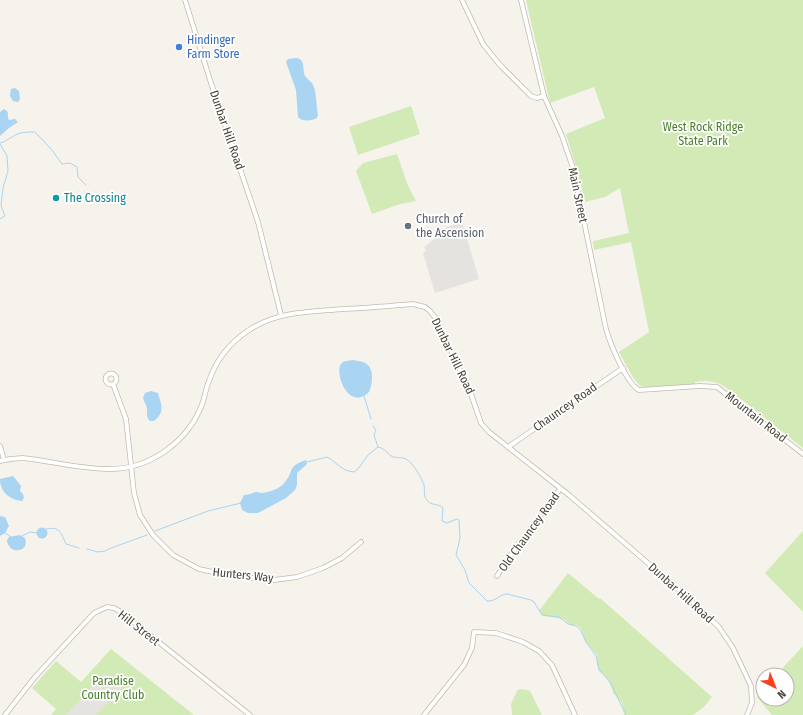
<svg xmlns="http://www.w3.org/2000/svg" width="803" height="715" font-family="'Fira Sans Condensed',sans-serif">
<rect width="100%" height="100%" fill="#f6f3ec"/>
<!-- green -->
<g fill="#d2eab5">
<path d="M526,0H803V448L728,389C717,381 707,380 695,382V384C683,385 652,390 641,386C635,383 623,359 619,352L649,332L631,242L594,250L593,241L629,233L620,188L605,197L585,202L578,173L566,134L605,118L594,87L550,103Z"/>
<polygon points="411,106 420,134 358,155 349,127"/>
<polygon points="397,154 408,186 416,201 400,204 372,214 356,171 363,163"/>
<polygon points="803,531 803,612 765,573"/>
<polygon points="568,573 599,599 600,598 712,697 705,706 693,715 624,715 622,703 614,694 608,679 599,671 597,665 597,655 585,641 581,628 576,625 570,625 564,619 543,616 539,611"/>
<polygon points="803,646 803,715 772,715 757,697 763,690 763,699 787,699 787,675 776,675"/>
<polygon points="111,649 194,715 51,715 56,709 32,688 56,661 81,682"/>
<polygon points="520,689 527,690 530,691 542,715 512,715 511,704 517,691"/>
</g>
<!-- parking -->
<g fill="#e5e3e0">
<polygon points="462,222 479,279 435,293 423,253 426,251 424,247 443,232 442,229"/>
<polygon points="104,673 122,688 96,715 66,715"/>
</g>
<!-- water -->
<g fill="#a9d4f2">
<path d="M296,58C306,59 302,69 305,76C307,79 310,81 312,83C317,91 316,106 318,115L317,118C312,121 302,122 298,117L296,90L286,62L288,59Z"/>
<polygon points="15,88 19,91 20,99 18,102 13,101 10,96 11,89"/>
<path d="M4,109L7,111C9,114 7,117 9,120L15,119L18,122L9,128L0,136V112Z"/>
<path d="M353,360C356,361 360,361 363,362C375,366 373,383 369,392C349,412 334,373 341,364C344,360 349,361 353,360Z"/>
<path d="M151,391L158,393C161,405 166,411 154,421H150C145,416 148,413 147,408C146,405 144,401 143,398L145,393Z"/>
<path d="M306,460L307,464L297,473V485L295,490L286,498L258,513H248L242,510L240,503L244,495C248,495 252,493 256,492C258,492 260,493 262,493C270,492 280,489 285,482C295,470 286,467 306,460Z"/>
<path d="M13,476L21,486L20,491L23,494L24,498L22,501C10,500 0,492 0,479Z"/>
<polygon points="0,516 5,517 9,526 5,533 0,536"/>
<circle cx="42" cy="533" r="5.5"/>
<path d="M20,535L25,538C30,553 8,555 7,540L9,537Z"/>
</g>
<g fill="none" stroke-linecap="round" stroke-linejoin="round">
<!-- stream -->
<g stroke="#a9d4f2" stroke-width="1">
<path d="M0,143C5,142 8,139 12,137C19,132 27,132 35,132L52,150L62,164L70,163L77,167L78,177L86,185"/>
<polyline points="0,144 7,156 8,171 3,188 1,206 5,216 0,219"/>
<polyline points="364,396 371,419"/>
<polyline points="373,426 376,430 374,435 378,447"/>
<path d="M307,462L327,457C338,463 341,471 354,472L358,469L368,455L378,447C385,448 387,454 393,457C397,458 402,457 406,459C414,464 421,477 424,485C425,490 423,496 427,500C431,506 438,503 443,508L442,521L447,523L457,519L459,520L460,538L456,555L465,570L469,583L487,601C495,602 500,594 507,594L531,600L534,602L542,615L559,617L568,624L576,626L580,629L586,642L596,656L599,669L610,682L626,715"/>
<path d="M46,529C60,526 61,533 66,544L79,548"/>
<polyline points="155,531 208,511 241,503"/>
<polyline points="5,533 11,537"/>
<polyline points="22,536 30,532 38,533"/>
<polyline points="87,549 98,552 105,551 111,548 147,535"/>
</g>
<defs>
<g id="street">
<polyline points="185,0 211,83 258,222 281,315"/>
<polyline points="462,0 483,44 499,64 531,96 537,98 544,96"/>
<path d="M521,0L544,96L562,136L573,168L606,329C610,343 626,383 639,390L700,386L717,387L803,454"/>
<circle cx="111" cy="379" r="5.5"/>
<polyline points="113,384 126,419 134,493 140,515 153,535 173,555 199,569 231,576 274,580 297,577 323,568 342,558 361,542"/>
<polyline points="0,446 4,460"/>
<polyline points="508,447 623,368"/>
<path d="M0,461L10,459L23,458C51,461 80,469 108,469C150,470 189,441 203,402C205,395 206,388 209,381C216,360 231,342 249,330C278,311 310,312 343,309C366,308 389,306 413,304L425,307L430,311L437,320L471,394L481,423L489,432L569,495L678,589L719,627L733,648L751,686L752,703L747,715"/>
<polyline points="497,576 512,553 560,489"/>
<polyline points="5,715 35,677 94,613 107,607 114,608 121,612 250,715"/>
<polyline points="424,715 464,665 472,648 474,632 496,633 523,642 539,651 552,665 575,715"/>
</g>
</defs>
<!-- street casing -->
<use href="#street" stroke="#c2bbae" stroke-width="5.5"/>
<!-- street -->
<use href="#street" stroke="#fff" stroke-width="4"/>
</g>
<!-- markers -->
<circle fill="#3f7fe0" stroke="#fff" stroke-width="1.5" cx="179" cy="47" r="4"/>
<circle fill="#0f9aa8" stroke="#fff" stroke-width="1.5" cx="56" cy="198" r="4"/>
<circle fill="#6b7280" stroke="#fff" stroke-width="1.5" cx="408" cy="226" r="4"/>
<g text-anchor="middle" dominant-baseline="central" stroke-width="3.5" stroke-linejoin="round" paint-order="stroke">
<!-- shop labels -->
<g font-size="12" fill="#366cbe" stroke="#fff" text-anchor="start">
<text x="187" y="40">Hindinger<tspan x="187" dy="14">Farm Store</tspan></text>
</g>
<!-- park labels -->
<g font-size="12" fill="#4a7f2a" stroke="#fff">
<text x="703" y="127">West Rock Ridge<tspan x="703" dy="14">State Park</tspan></text>
<text x="113" y="681">Paradise<tspan x="113" dy="14">Country Club</tspan></text>
</g>
<!-- street labels -->
<g font-size="12" fill="#4b4439" stroke="#fff">
<text transform="translate(227 130) rotate(71)">Dunbar Hill Road</text>
<text transform="translate(578 195) rotate(78)">Main Street</text>
<text transform="translate(453 356) rotate(64)">Dunbar Hill Road</text>
<text transform="translate(565 407) rotate(-35)">Chauncey Road</text>
<text transform="translate(756 417) rotate(38)">Mountain Road</text>
<text transform="translate(529 532) rotate(-54)">Old Chauncey Road</text>
<text transform="translate(243 575) rotate(6)">Hunters Way</text>
<text transform="translate(681 593) rotate(42)">Dunbar Hill Road</text>
<text transform="translate(139 628) rotate(38)">Hill Street</text>
</g>
<!-- culture labels -->
<g font-size="12" fill="#0d838f" stroke="#fff" text-anchor="start">
<text x="64" y="198">The Crossing</text>
</g>
<!-- worship labels -->
<g font-size="12" fill="#5b616d" stroke="#fff" text-anchor="start">
<text x="416" y="219">Church of<tspan x="416" dy="14">the Ascension</tspan></text>
</g>
</g>
<!-- north arrow -->
<g transform="translate(775 687) rotate(137)"><circle r="19" fill="#ffffff" stroke="#b7b4b0"/>
<path d="M0-3L7 15L0 10L-7 15Z" fill="#fc3f1d"/>
<text y="-6" font-size="11" font-weight="bold" text-anchor="middle" fill="#4b4439">N</text>
</g>
</svg>
